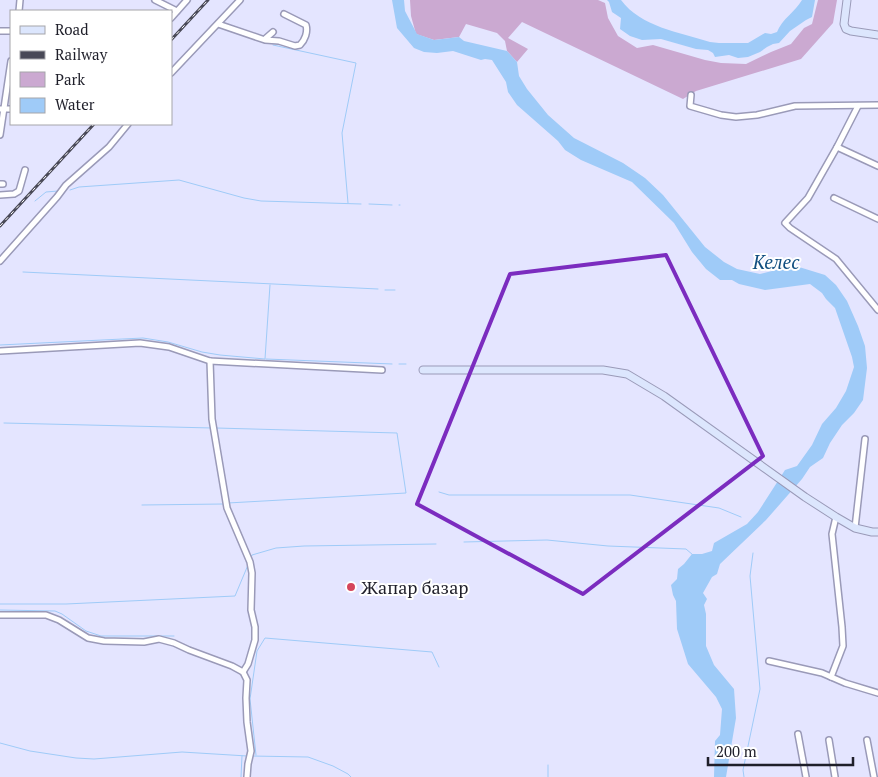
<svg xmlns="http://www.w3.org/2000/svg" width="878" height="777" font-family="'PT Serif',serif">
<rect width="100%" height="100%" fill="#e4e5ff"/>
<!-- green -->
<polygon fill="#cba9d1" points="410,0 598,0 605,3 608,18 618,36 637,48 653,45 705,60 721,63 746,64 771,52 791,44 804,28 812,24 818,0 837,0 833,23 801,59 696,91 683,99 522,22 508,38 528,49 517,62 507,51 505,41 497,33 466,24 459,37 434,40 416,34 411,16"/>
<!-- water -->
<g fill="#9fcbf8">
<polygon points="392,0 404,0 405,11 417,34 434,40 459,37 464,41 507,51 517,62 519,76 527,89 548,115 574,138 623,163 645,178 663,195 705,247 724,262 737,269 760,274 776,270 799,267 825,275 836,285 847,301 858,326 865,346 867,368 863,400 854,413 842,425 830,443 823,458 810,467 802,479 766,520 720,564 717,574 712,577 703,593 707,599 704,605 706,614 706,646 714,665 734,689 736,718 726,777 714,777 715,741 720,735 722,709 716,697 688,664 677,629 676,601 673,595 671,585 677,579 678,569 684,564 692,554 702,554 712,551 714,543 747,524 758,512 785,470 797,466 812,445 822,424 836,408 846,391 854,367 852,357 835,308 826,299 822,293 810,284 765,290 739,284 732,280 720,280 706,269 692,252 674,223 632,182 581,160 565,150 558,141 517,105 508,92 506,82 492,60 485,59 481,60 453,51 437,53 424,52 414,48 397,28"/>
<path d="M607,0H621C641,27 679,32 710,42L719,43H748L765,33L771,34L777,32C782,19 795,12 802,0H815L812,17L806,20L790,31L779,43L773,44L767,47L760,52L748,57L738,58L729,55L715,57L713,53L708,50L696,49L661,39L642,40L630,36L620,29L621,18L612,12L609,2Z"/>
</g>
<g fill="none" stroke-linecap="round" stroke-linejoin="round">
<!-- stream -->
<g stroke="#9fcbf8" stroke-width="1">
<polyline points="273,45 356,63 342,133 348,203"/>
<polyline points="70,190 79,187 179,180 244,198 261,201 361,204"/>
<polyline points="35,201 46,192 58,191"/>
<polyline points="369,204 392,205"/>
<polyline points="399,205 400,205"/>
<polyline points="23,272 378,289"/>
<polyline points="385,290 395,290"/>
<polyline points="0,345 143,338 168,342 202,352 220,355 265,359 270,285"/>
<polyline points="266,359 392,364"/>
<polyline points="399,364 406,364"/>
<polyline points="4,423 212,428"/>
<polyline points="216,428 397,433 406,493 228,503"/>
<polyline points="439,492 449,495 630,495 719,508 741,517"/>
<polyline points="142,505 224,504"/>
<polyline points="464,542 547,540 608,546 686,549 693,555"/>
<polyline points="250,559 252,555 276,548 304,546 436,544"/>
<polyline points="0,604 66,604 235,596 248,565"/>
<polyline points="0,610 55,611 62,614 86,631 101,636 174,636"/>
<polyline points="0,743 30,751 76,758 94,759 182,752 247,756"/>
<polyline points="256,755 250,699 257,651 265,638 432,652 439,667"/>
<polyline points="251,756 308,757 333,766 348,774 351,777"/>
<polyline points="241,777 242,756"/>
<polyline points="548,777 548,765"/>
<polyline points="744,777 743,770 760,689 750,576 753,553"/>
</g>
<defs>
<g id="street">
<polyline points="155,0 177,11"/>
<polyline points="19,11 20,0"/>
<polyline points="171,18 187,0"/>
<path d="M218,24L265,40L279,41L295,46L300,45C305,40 308,32 306,25L284,14"/>
<polyline points="0,31 11,31"/>
<polyline points="265,39 273,32"/>
<polyline points="171,73 240,0"/>
<polyline points="691,95 690,106 721,115 736,117 757,115 795,106 878,105"/>
<polyline points="858,106 837,147 808,198 785,223 790,228 836,259 878,310"/>
<polyline points="0,109 11,109"/>
<polyline points="0,135 11,61"/>
<polyline points="837,147 878,166"/>
<polyline points="0,184 3,184"/>
<polyline points="0,195 14,194 19,191 25,170"/>
<polyline points="834,198 878,219"/>
<polyline points="0,261 57,197 66,185 109,147 128,124"/>
<polyline points="0,351 140,343 169,347 210,361 382,370"/>
<polyline points="210,361 212,419 227,508 250,562 252,573 251,610 255,627 255,640 248,664 243,672"/>
<polyline points="855,528 865,439"/>
<polyline points="0,615 46,615 59,620 88,638 104,641 144,642 159,639 174,643 189,650 232,666 243,672 247,680 246,698 247,722 251,751 248,764 247,777"/>
<polyline points="769,661 822,673 845,683 878,693"/>
<polyline points="831,677 843,646 842,627 832,534 836,517"/>
<polyline points="798,734 806,777"/>
<polyline points="829,740 835,777"/>
<polyline points="867,740 874,777"/>
</g>
<g id="secondary">
<polyline points="847,0 844,24 846,29 851,31 878,35"/>
<polyline points="423,370 603,370 627,374 664,396 805,497 836,517 855,528 872,532 878,532"/>
</g>
</defs>
<!-- street casing -->
<use href="#street" stroke="#9a9ab8" stroke-width="8"/>
<!-- secondary casing -->
<use href="#secondary" stroke="#9a9ab8" stroke-width="9"/>
<!-- street -->
<use href="#street" stroke="#fff" stroke-width="5"/>
<!-- secondary -->
<use href="#secondary" stroke="#dce6fd" stroke-width="7"/>
<defs>
<g id="rail">
<polyline points="171,40 208,0"/>
<polyline points="0,226 94,124"/>
</g>
</defs>
<!-- rail casing -->
<use href="#rail" stroke="#494957" stroke-width="3"/>
<!-- rail -->
<use href="#rail" stroke="#fff" stroke-width="1" stroke-dasharray="4" stroke-linecap="butt"/>
</g>
<!-- marked area -->
<path fill="none" stroke="#7b2cbf" stroke-width="4" stroke-linejoin="round" d="M666,255L763,456L583,594L417,504L510,274Z"/>
<!-- markers -->
<circle fill="#d5455b" stroke="#fff" stroke-width="2" cx="351" cy="587" r="5"/>
<g text-anchor="middle" dominant-baseline="central" stroke-width="4" stroke-linejoin="round" paint-order="stroke">
<!-- poi labels -->
<g font-size="18" fill="#1f1f2a" stroke="#fff" text-anchor="start">
<text x="361" y="587">Жапар базар</text>
</g>
<!-- water labels -->
<g font-size="19" font-style="italic" fill="#104e80" stroke="#fff">
<text x="776" y="261">Келес</text>
</g>
</g>
<!-- legend -->
<rect x="10" y="10" width="162" height="115" fill="#ffffff" stroke="#a5a5aa"/>
<rect x="20" y="26" width="25" height="8" fill="#dce6fd" stroke="#a5a5aa"/>
<text x="55" y="35" font-size="15" fill="#1f1f2a">Road</text>
<rect x="20" y="51" width="25" height="8" fill="#494957" stroke="#a5a5aa"/>
<text x="55" y="60" font-size="15" fill="#1f1f2a">Railway</text>
<rect x="20" y="72" width="25" height="15" fill="#cba9d1" stroke="#a5a5aa"/>
<text x="55" y="85" font-size="15" fill="#1f1f2a">Park</text>
<rect x="20" y="98" width="25" height="15" fill="#9fcbf8" stroke="#a5a5aa"/>
<text x="55" y="110" font-size="15" fill="#1f1f2a">Water</text>
<!-- scale -->
<path d="M708 757v8h145v-8" fill="none" stroke="#1f1f2a" stroke-width="2.5"/>
<text x="716" y="757" font-size="15" fill="#1f1f2a" stroke="#ffffff" stroke-width="4" paint-order="stroke">200 m</text>
</svg>
